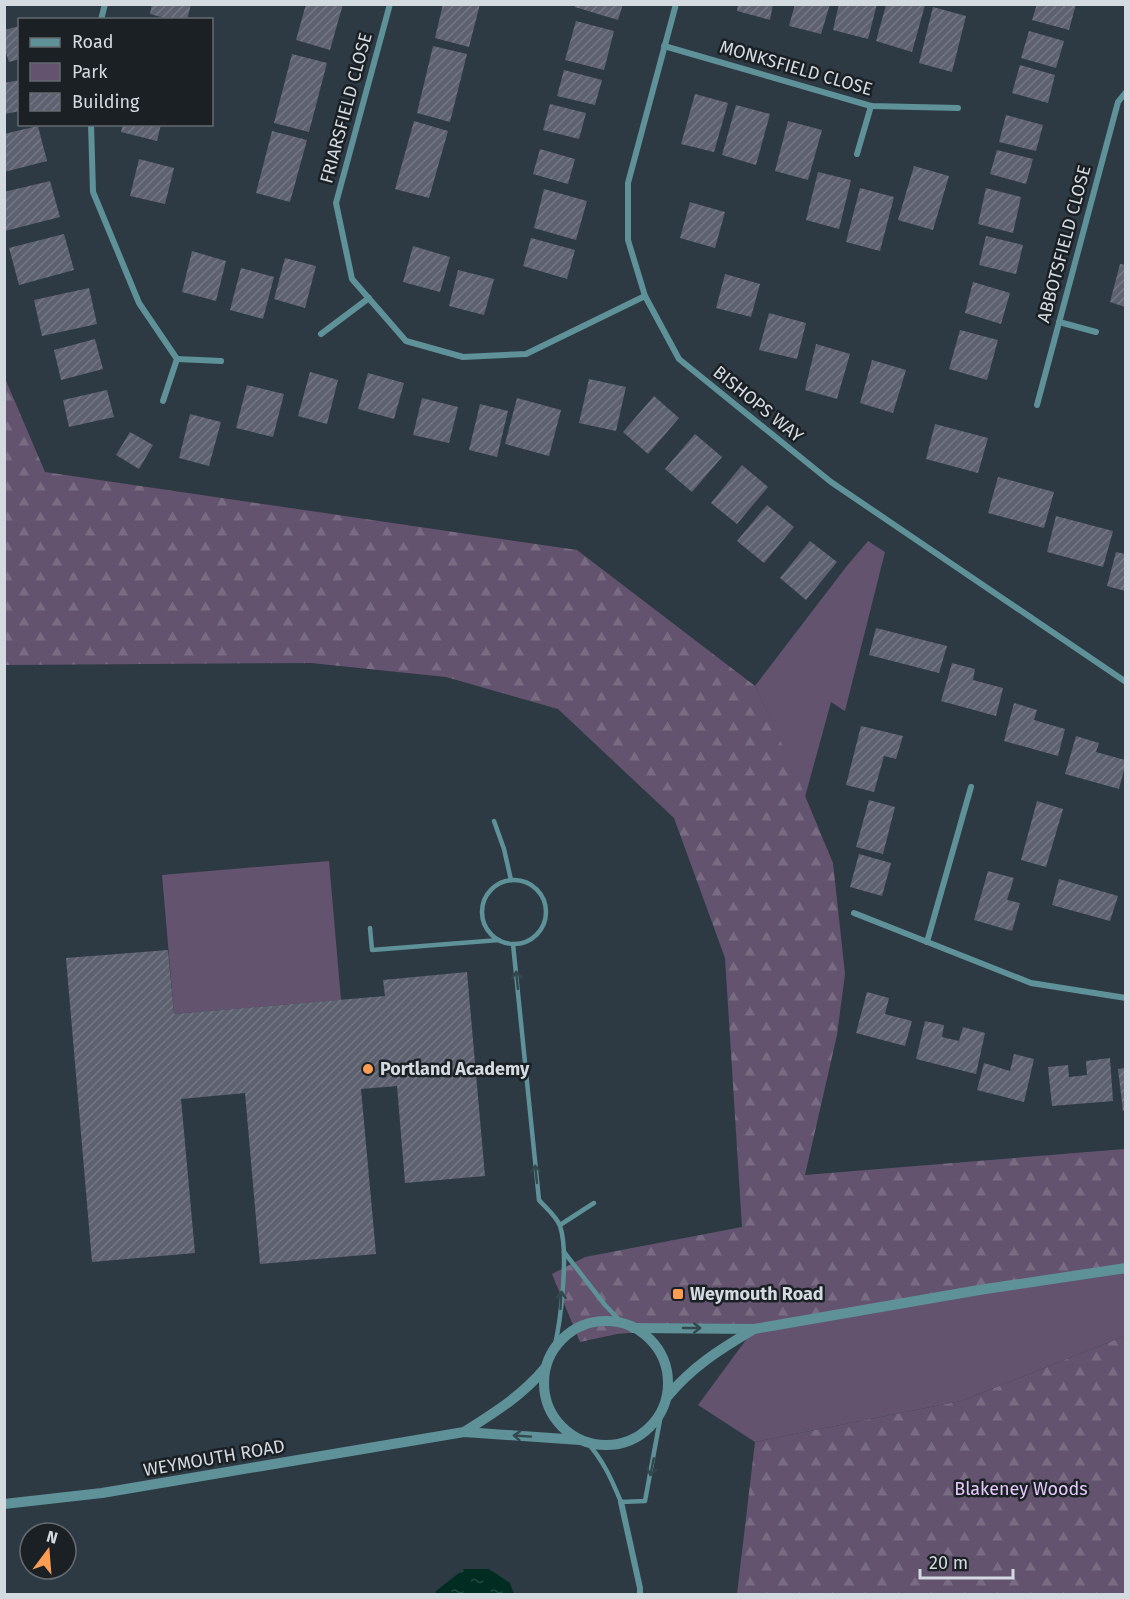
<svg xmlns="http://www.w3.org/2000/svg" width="1130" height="1599" font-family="'Fira Sans',sans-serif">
<defs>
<pattern id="forest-firs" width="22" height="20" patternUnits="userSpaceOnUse" patternTransform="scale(1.5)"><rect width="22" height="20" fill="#63536e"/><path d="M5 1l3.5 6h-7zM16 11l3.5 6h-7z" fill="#786b82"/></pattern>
<pattern id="water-ripples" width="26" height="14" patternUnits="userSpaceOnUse" patternTransform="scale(1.5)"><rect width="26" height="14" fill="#002c21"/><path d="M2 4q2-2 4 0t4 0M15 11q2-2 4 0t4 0" fill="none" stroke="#244a41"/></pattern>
<pattern id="building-hatch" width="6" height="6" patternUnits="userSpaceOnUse" patternTransform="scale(1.5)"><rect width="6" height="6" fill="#5e6170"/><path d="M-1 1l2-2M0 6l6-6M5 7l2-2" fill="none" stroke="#747784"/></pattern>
</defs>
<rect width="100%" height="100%" fill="#2d3a43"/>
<!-- green -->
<g fill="#63536e">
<polygon points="868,541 885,552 845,711 831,702 805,797 755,686 846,567"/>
<polygon points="329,861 341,1000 174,1014 162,875"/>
<polygon points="1125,1268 1125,1336 961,1401 755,1442 698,1405 754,1329"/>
</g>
<!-- forest -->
<g fill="url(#forest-firs)">
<polygon points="4,376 45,472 577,550 755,686 798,779 833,863 845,974 837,1035 805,1175 1125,1149 1125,1268 754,1329 710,1326 617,1334 580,1342 552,1274 585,1257 742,1227 725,958 674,818 558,709 446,677 311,663 5,665"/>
<polygon points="1125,1336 1125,1594 737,1594 755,1442 961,1401"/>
</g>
<!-- water -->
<polygon fill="url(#water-ripples)" points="464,1569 489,1569 510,1583 514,1594 435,1594 436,1591"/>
<!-- building -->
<g fill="url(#building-hatch)">
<polygon points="152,4 191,4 187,20 172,20 150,14"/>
<polygon points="306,4 343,4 330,50 296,40"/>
<polygon points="443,4 480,4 469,47 435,38"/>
<polygon points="575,4 623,4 618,20 575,7"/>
<polygon points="738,4 773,4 770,20 737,11"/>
<polygon points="795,4 830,4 821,34 789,26"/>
<polygon points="839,4 877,4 868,39 833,30"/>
<polygon points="1037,4 1076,4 1069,30 1032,20"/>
<polygon points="886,5 925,5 912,52 876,41"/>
<polygon points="933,7 966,16 952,72 919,63"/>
<polygon points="576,21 614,31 604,70 565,60"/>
<polygon points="20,26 20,59 9,62 4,47 4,30"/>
<polygon points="1029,31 1064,41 1056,68 1021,58"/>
<polygon points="433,46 467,54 450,122 417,113"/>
<polygon points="292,54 327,63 309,132 274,123"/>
<polygon points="1020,65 1055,75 1048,103 1012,93"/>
<polygon points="564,70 602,80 595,105 557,96"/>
<polygon points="20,80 20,111 5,114 4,83"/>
<polygon points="695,94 728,103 714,152 681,144"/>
<polygon points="550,104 586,113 579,139 543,130"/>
<polygon points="736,105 770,114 756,165 722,155"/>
<polygon points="1006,115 1043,125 1036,151 999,142"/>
<polygon points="414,121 448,131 429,198 395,189"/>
<polygon points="788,121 822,130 808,180 775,171"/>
<polygon points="123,124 161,124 157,141 121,132"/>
<polygon points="38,126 47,161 4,172 4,134"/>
<polygon points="272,131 307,140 290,202 256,193"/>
<polygon points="540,149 575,159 568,184 533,174"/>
<polygon points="997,150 1033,159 1026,184 990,174"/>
<polygon points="139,159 174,168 165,204 130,196"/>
<polygon points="914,166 949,176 933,230 898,220"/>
<polygon points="818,172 851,180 839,229 806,220"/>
<polygon points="50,181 60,217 5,231 4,192"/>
<polygon points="860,188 894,197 880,251 846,242"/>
<polygon points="986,188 1021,197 1013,233 978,224"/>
<polygon points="544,189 587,201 576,240 534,228"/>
<polygon points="690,202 725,212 715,248 680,238"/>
<polygon points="64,234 74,270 19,285 9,248"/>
<polygon points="986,236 1023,245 1016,274 979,265"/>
<polygon points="531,238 575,250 567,279 523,266"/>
<polygon points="413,246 450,257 440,292 403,282"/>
<polygon points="192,251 226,261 216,301 182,292"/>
<polygon points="285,258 316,266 305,308 274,299"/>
<polygon points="1120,264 1125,265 1125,307 1110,302"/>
<polygon points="241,268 274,277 263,319 230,310"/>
<polygon points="458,270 494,279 484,315 449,306"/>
<polygon points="725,274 760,284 751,317 716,308"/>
<polygon points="973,282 1010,293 1001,324 965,313"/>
<polygon points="89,288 97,324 42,336 34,300"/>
<polygon points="769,313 806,323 797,359 759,350"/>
<polygon points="960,330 998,340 987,380 949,369"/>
<polygon points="95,339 103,369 61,380 54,350"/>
<polygon points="816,344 850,354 837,399 805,390"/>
<polygon points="872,360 906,370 893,413 860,403"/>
<polygon points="310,372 338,380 327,424 298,416"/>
<polygon points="368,373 404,383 394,419 358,409"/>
<polygon points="589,379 626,387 616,431 579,423"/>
<polygon points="247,385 284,394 273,437 236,428"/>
<polygon points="107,390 114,417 69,427 63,400"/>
<polygon points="654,396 679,418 648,454 623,432"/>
<polygon points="422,398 458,407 449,443 413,435"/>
<polygon points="517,398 561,410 549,456 505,444"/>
<polygon points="480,404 508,411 497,457 469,450"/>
<polygon points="190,414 221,422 209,466 179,458"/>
<polygon points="935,424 988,438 978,473 926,459"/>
<polygon points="130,432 153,445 139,469 116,455"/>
<polygon points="695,434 722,457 692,492 665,469"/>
<polygon points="742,465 768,487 737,524 711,503"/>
<polygon points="998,477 1054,492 1044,528 988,513"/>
<polygon points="767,505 794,527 764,563 737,541"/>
<polygon points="1056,516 1113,531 1103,567 1047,552"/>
<polygon points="810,541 837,562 806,600 780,578"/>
<polygon points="1116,552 1125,554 1125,591 1107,586"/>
<polygon points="876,628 947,646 939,673 869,655"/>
<polygon points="952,663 975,669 973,680 1003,688 996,716 941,701"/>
<polygon points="1014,703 1037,710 1034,720 1065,729 1058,756 1004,741"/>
<polygon points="861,726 903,736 896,759 884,756 874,792 846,785"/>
<polygon points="1076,736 1099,743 1096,752 1125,760 1125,766 1119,789 1065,774"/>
<polygon points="869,800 895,807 883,854 856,847"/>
<polygon points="1037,801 1063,809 1046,867 1021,860"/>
<polygon points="859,854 891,863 882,896 850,887"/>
<polygon points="988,871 1014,878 1007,900 1020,903 1012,931 974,920"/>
<polygon points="1059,879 1118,896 1110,921 1052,905"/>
<polygon points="168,950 174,1014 385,996 383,980 467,972 485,1176 405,1183 397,1086 361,1089 376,1254 260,1264 245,1093 181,1099 195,1253 92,1262 66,958"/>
<polygon points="867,992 889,998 885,1014 912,1021 905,1046 856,1033"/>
<polygon points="925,1021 944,1025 942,1037 959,1041 963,1027 985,1033 976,1074 916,1059"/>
<polygon points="1014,1054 1034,1059 1024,1102 977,1090 984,1063 1010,1071"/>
<polygon points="1110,1058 1113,1101 1052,1106 1048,1067 1068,1065 1069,1077 1087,1075 1086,1061"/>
<polygon points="1125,1068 1125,1111 1123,1111 1118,1069"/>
</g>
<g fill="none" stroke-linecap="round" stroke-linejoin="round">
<!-- service -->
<g stroke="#5e9198" stroke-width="4.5">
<polyline points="494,821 504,849 511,880"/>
<circle cx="514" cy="912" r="32"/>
<polyline points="370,928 372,950 499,940"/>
<path d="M513,944L539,1200C545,1207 557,1217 560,1226C569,1252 561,1321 554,1349"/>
<polyline points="560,1225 594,1203"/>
<polyline points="564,1252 605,1305 623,1324"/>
<path d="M587,1442C604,1462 611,1478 621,1502L645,1501L662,1409"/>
</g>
<!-- minor -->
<g stroke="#5e9198" stroke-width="6">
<polyline points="390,4 336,203 352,279 406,341 463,357 526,354 645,296"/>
<polyline points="676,4 628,183 628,240 645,296 679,359 831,482 1126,682"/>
<polyline points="101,20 105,4"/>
<polyline points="664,46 871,106 958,108"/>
<polyline points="91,124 93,192 139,303 177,359 163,401"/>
<polyline points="857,154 871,106"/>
<polyline points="1059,322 1096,332"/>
<polyline points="321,334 369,298"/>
<polyline points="177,359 221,361"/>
<polyline points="1037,405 1118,102 1126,92"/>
<polyline points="854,913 1031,983 1126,998"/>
<polyline points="927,942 971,787"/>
<polyline points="621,1502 640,1588 640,1594"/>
</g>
<!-- tertiary -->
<g stroke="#5e9198" stroke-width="10">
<circle cx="606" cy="1383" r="62"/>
<polyline points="633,1328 754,1329 979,1290 1126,1268"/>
<path d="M667,1397C693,1366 719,1350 754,1329"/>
<path d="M464,1432C494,1413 523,1395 545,1368"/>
<polyline points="4,1504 102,1493 464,1432 580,1440"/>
</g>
</g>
<!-- one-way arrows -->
<defs><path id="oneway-shaft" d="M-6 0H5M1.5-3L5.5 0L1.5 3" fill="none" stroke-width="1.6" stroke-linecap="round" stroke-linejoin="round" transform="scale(1.5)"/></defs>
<g stroke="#32484d">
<use href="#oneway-shaft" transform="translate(517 980) rotate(-96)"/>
<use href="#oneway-shaft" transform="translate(536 1174) rotate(-96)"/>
<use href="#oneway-shaft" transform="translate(561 1300) rotate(-87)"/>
<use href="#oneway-shaft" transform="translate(692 1328)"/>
<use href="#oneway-shaft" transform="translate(522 1436) rotate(-176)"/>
<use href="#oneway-shaft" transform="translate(652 1467) rotate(101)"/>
</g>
<!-- markers -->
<g fill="#fc9d54" stroke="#1a2024" stroke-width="2">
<circle cx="368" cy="1069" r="6"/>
<rect x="672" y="1288" width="12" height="12" rx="3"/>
</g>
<g text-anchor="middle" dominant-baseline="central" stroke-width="5" stroke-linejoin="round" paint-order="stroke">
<!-- street labels -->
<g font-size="18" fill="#d3dae0" stroke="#1a2024">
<text transform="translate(796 68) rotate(16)">MONKSFIELD CLOSE</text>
<text transform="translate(346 108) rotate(-75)">FRIARSFIELD CLOSE</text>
<text transform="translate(1064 244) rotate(-75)">ABBOTSFIELD CLOSE</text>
<text transform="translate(758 404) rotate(39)">BISHOPS WAY</text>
<text transform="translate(214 1458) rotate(-10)">WEYMOUTH ROAD</text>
</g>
<!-- poi labels -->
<g font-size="18" font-weight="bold" fill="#d3dae0" stroke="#1a2024" text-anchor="start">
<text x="380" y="1069">Portland Academy</text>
<text x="690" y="1294">Weymouth Road</text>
</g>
<!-- park labels -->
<g font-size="18" fill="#e6c9fb" stroke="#1a2024">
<text x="1021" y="1489">Blakeney Woods</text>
</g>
</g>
<!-- border -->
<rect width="1130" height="1599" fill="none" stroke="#d3dae0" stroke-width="12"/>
<!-- legend -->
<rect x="18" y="18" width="195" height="108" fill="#1a2024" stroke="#646a6f" stroke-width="1.5"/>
<rect x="30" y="38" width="30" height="9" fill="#5e9198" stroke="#646a6f" stroke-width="1.5"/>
<text x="72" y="48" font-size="18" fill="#d3dae0">Road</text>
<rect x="30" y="63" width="30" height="18" fill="#63536e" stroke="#646a6f" stroke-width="1.5"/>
<text x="72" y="78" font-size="18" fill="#d3dae0">Park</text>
<rect x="30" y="93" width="30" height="18" fill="url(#building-hatch)" stroke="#646a6f" stroke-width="1.5"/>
<text x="72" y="108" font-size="18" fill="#d3dae0">Building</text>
<!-- north arrow -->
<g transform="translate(48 1551) rotate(16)"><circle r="28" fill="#1a2024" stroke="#646a6f" stroke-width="1.5"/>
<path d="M0-4.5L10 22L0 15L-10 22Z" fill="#fc9d54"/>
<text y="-9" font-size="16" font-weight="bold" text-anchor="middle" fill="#d3dae0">N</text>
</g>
<!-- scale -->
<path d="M920 1569v9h93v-9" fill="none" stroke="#d3dae0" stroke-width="3"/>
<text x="929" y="1569" font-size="18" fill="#d3dae0" stroke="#1a2024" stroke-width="4.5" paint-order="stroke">20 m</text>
</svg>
